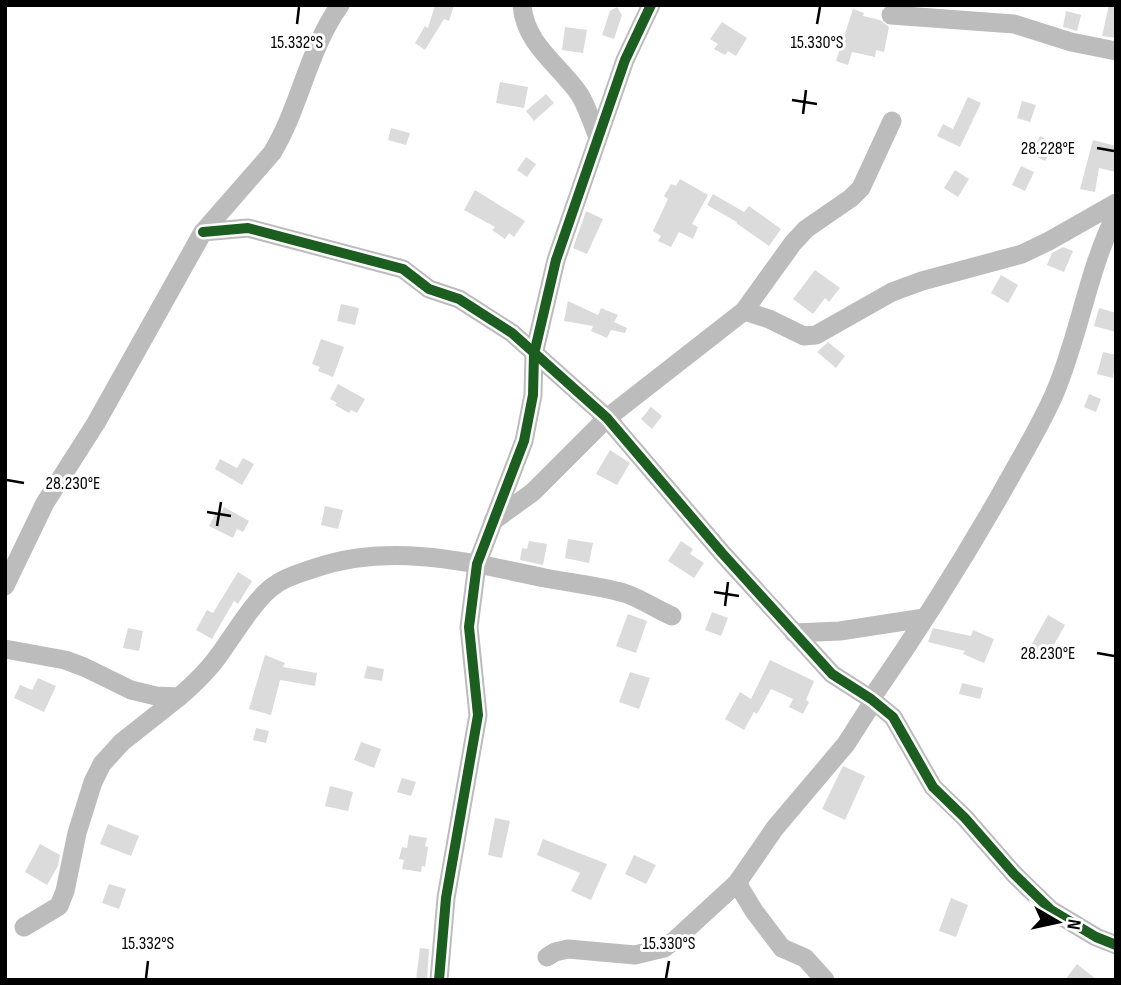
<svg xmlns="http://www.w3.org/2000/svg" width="1121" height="985" font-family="'Sofia Sans Condensed',sans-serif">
<rect width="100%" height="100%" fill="#fff"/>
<!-- building -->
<g fill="#dbdbdb">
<polygon points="435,5 454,5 449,21 444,19 425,50 415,43 425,26 428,28"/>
<polygon points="1109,5 1116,5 1116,38 1102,36"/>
<polygon points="617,7 622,15 614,39 602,35 610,11"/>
<polygon points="853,9 864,13 863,16 880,20 889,27 884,52 876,50 875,57 852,52 848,65 836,61"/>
<polygon points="1066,11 1081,15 1077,31 1063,27"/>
<polygon points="722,22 747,38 736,56 728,51 725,55 714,49 718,44 710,39"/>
<polygon points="565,27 587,30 583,53 562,50"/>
<polygon points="500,82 528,87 524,108 496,103"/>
<polygon points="546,94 554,103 534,121 526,111"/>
<polygon points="968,97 981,103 960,147 937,136 943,124 953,129"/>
<polygon points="1022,101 1036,105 1030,122 1017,118"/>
<polygon points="391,128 410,133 406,145 388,140"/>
<polygon points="1040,136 1054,144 1045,161 1031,154"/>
<polygon points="1093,140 1116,146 1116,172 1099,168 1095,192 1080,189"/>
<polygon points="526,157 536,164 527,177 517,170"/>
<polygon points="1021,166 1034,172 1025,191 1012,185"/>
<polygon points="955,170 969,179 958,197 944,188"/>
<polygon points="680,179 708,195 692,224 698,227 693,239 679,232 671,247 658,241 661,236 653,231 668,199 664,196 671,184 676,186"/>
<polygon points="475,190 525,221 514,237 509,233 505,239 492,230 495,227 464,210"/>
<polygon points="713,194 744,212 749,206 781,229 769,246 736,223 737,222 707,205"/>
<polygon points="586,211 603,219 587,254 573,248"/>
<polygon points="1063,247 1073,251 1064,272 1047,265 1052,253"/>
<polygon points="815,270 840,288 829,302 825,298 813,314 793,299"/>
<polygon points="1001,275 1018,285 1008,303 991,293"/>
<polygon points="568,301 598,315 601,308 618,315 614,322 627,328 625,333 611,330 607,338 591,331 593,326 564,321"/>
<polygon points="341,304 359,308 355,325 337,321"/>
<polygon points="1099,308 1116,313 1116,332 1094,326"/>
<polygon points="321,339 344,347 333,377 318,371 320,367 312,364"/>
<polygon points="828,342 845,356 836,368 817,352"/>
<polygon points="1103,352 1116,355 1113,378 1097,374"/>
<polygon points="338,384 365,399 357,413 351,410 349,413 335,405 337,403 330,399"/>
<polygon points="1089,394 1101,399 1096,412 1084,407"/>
<polygon points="651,407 662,416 652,429 641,419"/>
<polygon points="610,450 630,463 617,485 596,474"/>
<polygon points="243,458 254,464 242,485 215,469 220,459 237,468"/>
<polygon points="325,506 343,510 338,529 321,525"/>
<polygon points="224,507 249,521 243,532 237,529 233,538 209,526 216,513 220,515"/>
<polygon points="568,539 593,543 589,563 565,558"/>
<polygon points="529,541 547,544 543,565 520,560 522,548 527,549"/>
<polygon points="681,541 693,549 690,554 704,563 694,578 668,561"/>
<polygon points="238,572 252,581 238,604 234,601 212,639 196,630 207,610 213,613"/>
<polygon points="712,612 728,618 721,636 705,630"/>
<polygon points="628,614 647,621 636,653 616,646"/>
<polygon points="1048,615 1065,625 1046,659 1029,649"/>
<polygon points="128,628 143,631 139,651 123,648"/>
<polygon points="933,628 971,636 973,630 994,639 984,663 963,654 965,651 928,642"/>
<polygon points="265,655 285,663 283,667 317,673 315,686 280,680 271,715 249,709"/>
<polygon points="770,660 814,681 806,700 809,702 803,714 789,707 793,699 771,689 757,714 754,712 744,730 725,719 740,692 751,699"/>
<polygon points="367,666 384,669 382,681 364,678"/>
<polygon points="630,672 650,678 639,709 619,702"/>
<polygon points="38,678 56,686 44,712 14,698 20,685 32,690"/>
<polygon points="962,683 983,688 980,699 959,694"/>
<polygon points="256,728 269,731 266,743 253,740"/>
<polygon points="361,742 381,749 374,768 354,760"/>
<polygon points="843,766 865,776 845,820 822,809"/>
<polygon points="402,778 416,782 411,796 397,792"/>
<polygon points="330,786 353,792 348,811 325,806"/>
<polygon points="495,818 510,821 502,858 488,855"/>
<polygon points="108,824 139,836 131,856 100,844"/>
<polygon points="409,835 427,838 425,846 428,847 425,867 422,866 421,872 402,869 404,860 399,859 402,847 407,848"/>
<polygon points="543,839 607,864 591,900 571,891 580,873 537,855"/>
<polygon points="40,844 60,855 58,866 47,885 25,872"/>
<polygon points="634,855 656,865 646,884 625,874"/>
<polygon points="109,884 126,889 119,909 102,903"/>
<polygon points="951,898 968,905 956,937 939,931"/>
<polygon points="420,948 429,949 427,980 416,980"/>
<polygon points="1077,964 1097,980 1065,980"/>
</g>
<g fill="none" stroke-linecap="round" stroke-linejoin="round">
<!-- minor -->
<g stroke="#bcbcbc" stroke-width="19">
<path d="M522,5C525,45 560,65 580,95C587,107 592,122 597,135"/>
<polyline points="891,15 1014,24 1071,42 1116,51"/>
<polyline points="203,232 248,228 403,269 429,289 459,299 512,333 607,418 722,553 832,674 871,699 893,717 933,787 965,818 1014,874 1051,910 1096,937 1116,945"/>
<polyline points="744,311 793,243 806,229 851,198 861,188 892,121"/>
<polyline points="493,521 533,492 607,418 744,311 769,319 804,336 816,335 892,292 922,281 1022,254 1049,241 1116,203"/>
<path d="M5,586L45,503L96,423L203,232L272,153C300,107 308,50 340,5"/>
<polyline points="794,633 840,631 924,618"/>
<path d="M5,649L65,660L84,667L131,690L156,696L179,697C194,684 208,671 219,655C234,635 255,598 275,585C287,576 301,573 315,568C391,542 468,562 545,578C571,583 599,586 624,593C640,598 656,609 672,616"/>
<polyline points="737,883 754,911 782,948 805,958 825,980"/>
<polyline points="24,927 59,906 65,891 77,833 93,782 102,764 122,742 179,697"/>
<path d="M547,957L555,952L568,949L635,955L664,948L675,940L737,883L775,828L846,744L871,705V699C921,627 969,551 1012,474C1027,447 1044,419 1056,390C1080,332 1088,270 1116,214"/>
<polyline points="439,980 446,898 478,715 469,627 477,564 524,441 533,395 534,354 556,260 625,60 651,5"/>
</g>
<defs>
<g id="cycleway">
<polyline points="203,232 248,228 403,269 429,289 459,299 512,333 607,418 722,553 832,674 871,699 893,717 933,787 965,818 1014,874 1051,910 1096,937 1116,945"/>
<polyline points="439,980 446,898 478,715 469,627 477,564 524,441 533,395 534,354 556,260 625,60 651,5"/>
</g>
</defs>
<!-- cycleway casing -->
<use href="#cycleway" stroke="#fff" stroke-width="15"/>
<!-- cycleway -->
<use href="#cycleway" stroke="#1b5e20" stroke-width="10"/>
</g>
<!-- ticks -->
<path fill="none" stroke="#000" stroke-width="2.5" d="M297,24L299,7M817,24L820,7M792,100L817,104M803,114L806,90M1097,148L1114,151M7,480L24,483M207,512L231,516M217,526L221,502M714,592L739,596M725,606L728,582M1097,653L1114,656M146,978L148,961M666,978L669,961"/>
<g font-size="18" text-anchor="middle" fill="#000" stroke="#fff" stroke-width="6" stroke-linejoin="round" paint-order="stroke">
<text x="297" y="48">15.332°S</text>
<text x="817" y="48">15.330°S</text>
<text x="1048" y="154">28.228°E</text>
<text x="73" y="489">28.230°E</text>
<text x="1048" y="659">28.230°E</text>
<text x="148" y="949">15.332°S</text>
<text x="669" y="949">15.330°S</text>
</g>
<!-- border -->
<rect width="1121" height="985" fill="none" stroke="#000000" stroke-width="14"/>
<!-- north arrow -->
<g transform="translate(1058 922) rotate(99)" stroke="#ffffff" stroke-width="5" paint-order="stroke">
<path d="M0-5L12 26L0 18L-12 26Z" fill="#000000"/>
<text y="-10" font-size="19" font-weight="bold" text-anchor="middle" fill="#000000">N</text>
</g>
</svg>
